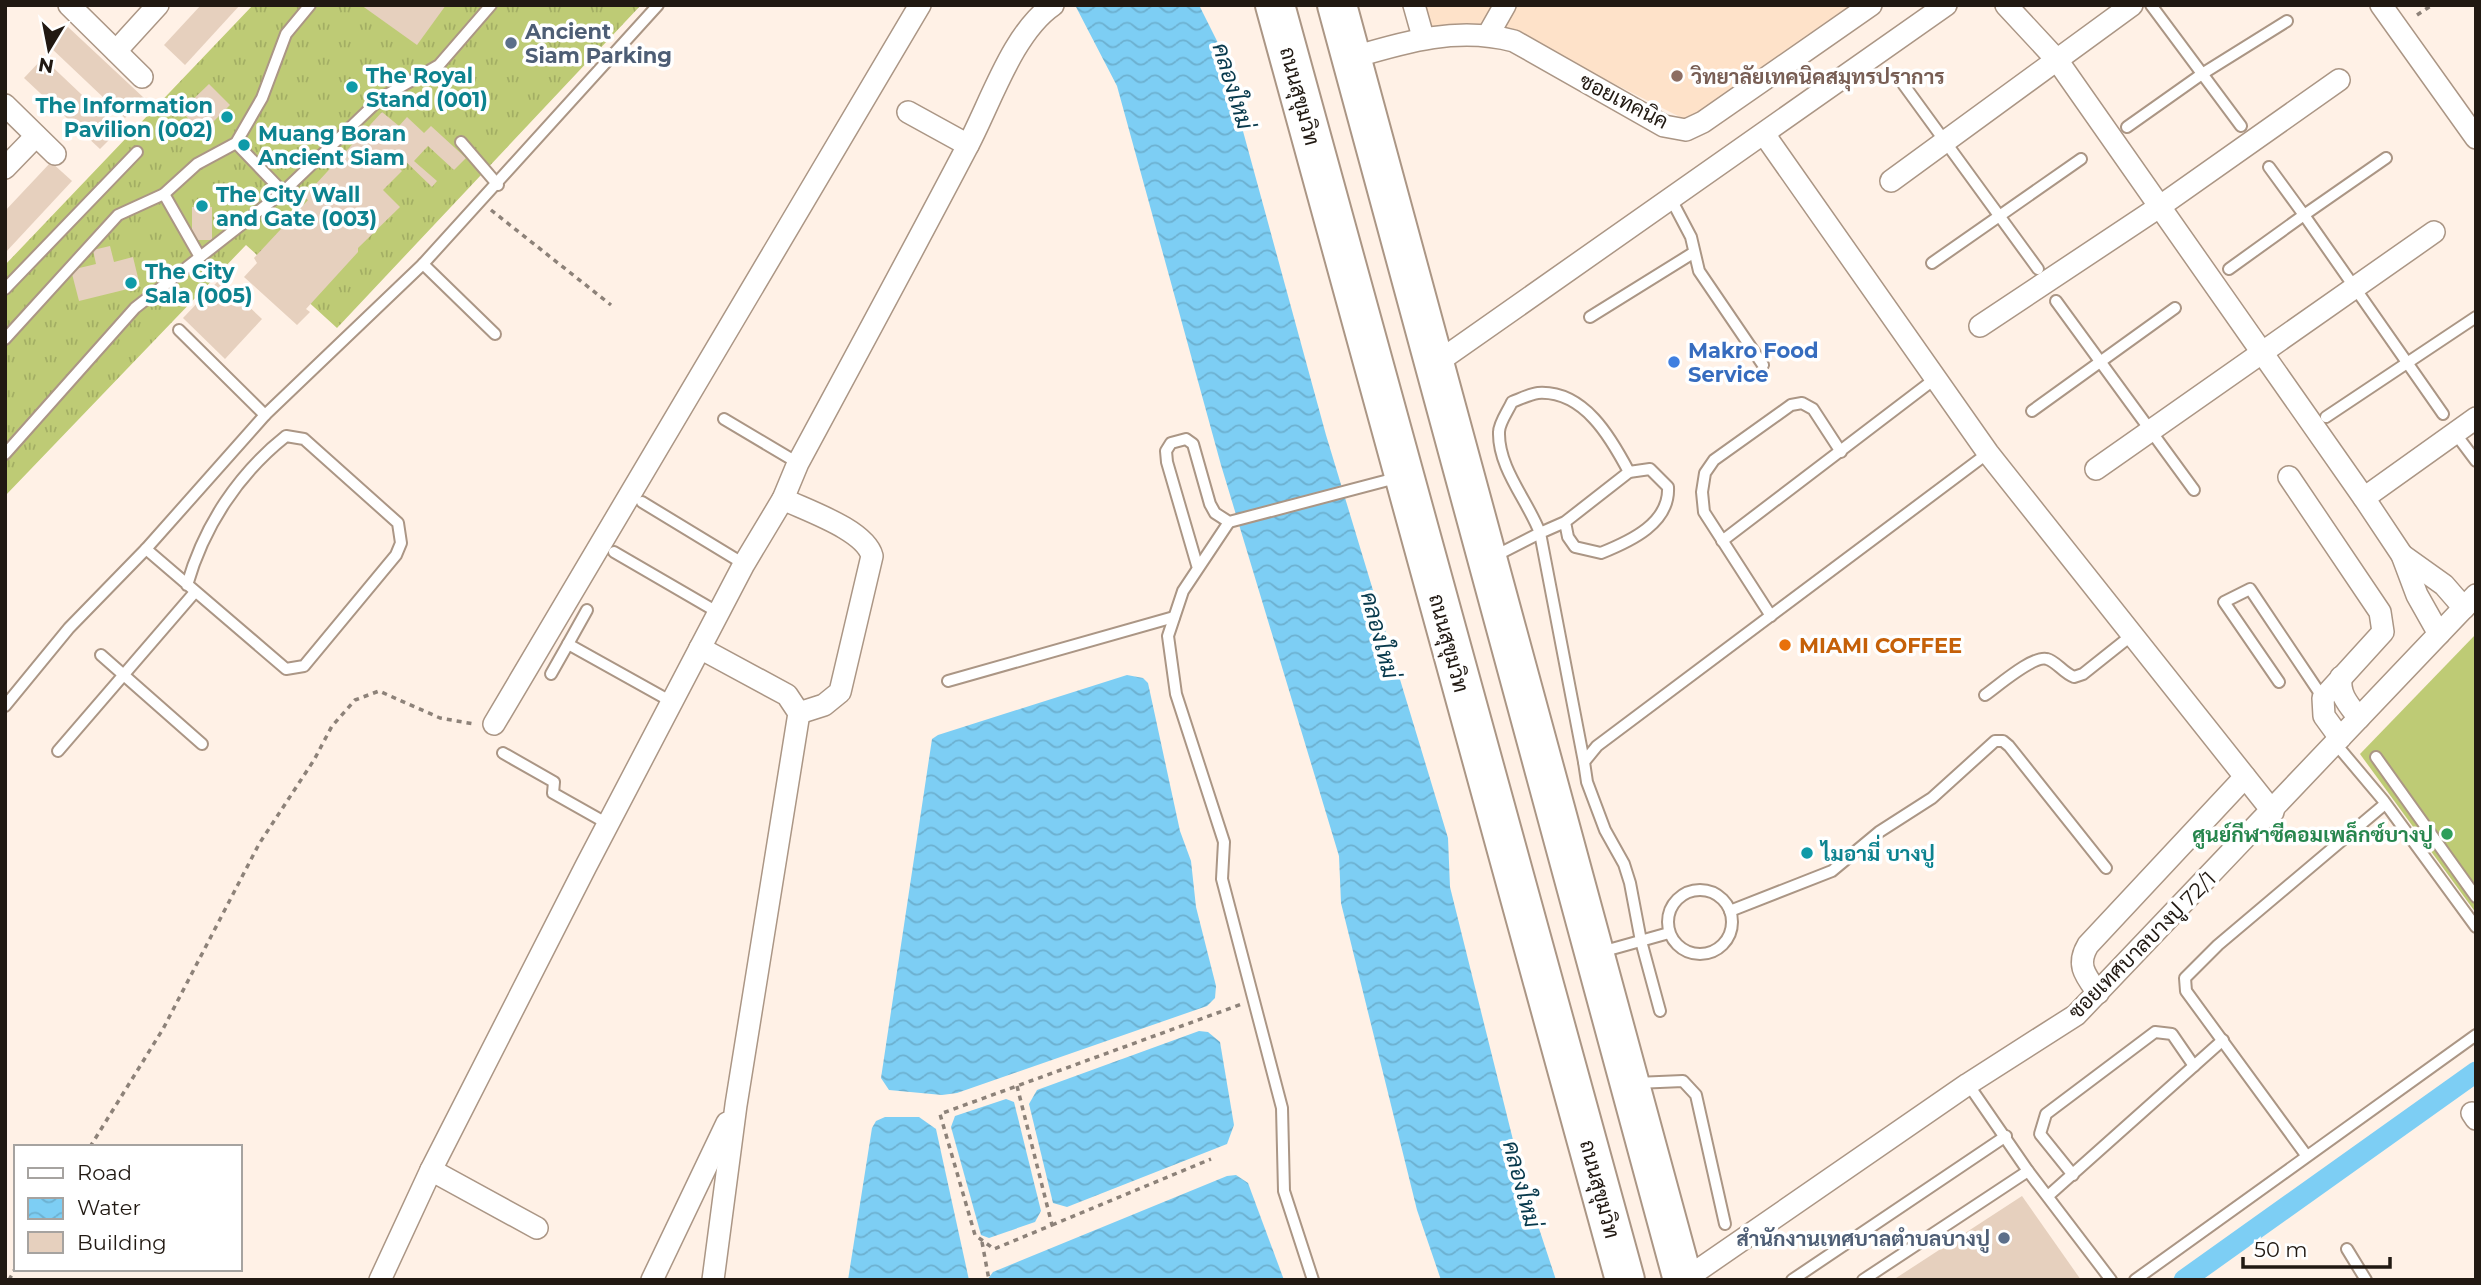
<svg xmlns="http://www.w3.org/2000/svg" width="2481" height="1285" font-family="Montserrat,Sarabun,sans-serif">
<defs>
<pattern id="grass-tufts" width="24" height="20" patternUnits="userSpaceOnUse" patternTransform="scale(1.75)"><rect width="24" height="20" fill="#becb75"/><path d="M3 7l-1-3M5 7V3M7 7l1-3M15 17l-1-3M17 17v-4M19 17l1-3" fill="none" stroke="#a3ae64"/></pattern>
<pattern id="water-waves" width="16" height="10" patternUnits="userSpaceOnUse" patternTransform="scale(1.75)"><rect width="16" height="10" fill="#7dcef4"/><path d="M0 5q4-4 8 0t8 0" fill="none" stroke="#6cb0d0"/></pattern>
</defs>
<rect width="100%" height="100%" fill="#fff1e6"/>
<!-- built -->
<polygon fill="#fee2c9" points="1423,5 1857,5 1690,122 1505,29 1430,30"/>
<!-- grass -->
<polygon fill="url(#grass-tufts)" points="253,5 641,5 337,328 246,245 5,496 5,265"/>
<!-- pitch -->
<polygon fill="#becb75" points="2476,634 2476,913 2360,754"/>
<!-- water -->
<g fill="url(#water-waves)">
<polygon points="1075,5 1199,5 1220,47 1326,435 1448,838 1450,887 1523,1180 1556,1280 1441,1280 1417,1210 1341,903 1339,856 1221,465 1117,86"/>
<polygon points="1127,675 1143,678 1148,683 1180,831 1191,861 1196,907 1216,986 1215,998 1207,1006 957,1093 942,1095 889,1090 881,1078 932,739 938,735"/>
<polygon points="1199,1031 1208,1032 1220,1042 1234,1125 1227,1144 1067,1207 1053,1203 1029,1104 1037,1090"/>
<polygon points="1006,1099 1014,1102 1041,1211 1035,1222 989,1238 981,1235 951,1127 955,1116"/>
<polygon points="885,1117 919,1117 936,1129 969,1280 848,1280 872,1128 876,1121"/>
<polygon points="1236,1175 1248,1183 1284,1280 987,1280 993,1272 1227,1176"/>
</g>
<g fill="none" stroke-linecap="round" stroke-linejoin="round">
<!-- canal -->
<polyline stroke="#7dcef4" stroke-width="21" points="2184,1280 2476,1072"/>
</g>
<!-- building -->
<g fill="#e6d0be">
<polygon points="201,5 240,5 185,65 164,45"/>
<polygon points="361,5 446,5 417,45"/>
<polygon points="68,27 144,98 125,118 49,46"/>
<polygon points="43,58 119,130 100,149 24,78"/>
<polygon points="209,84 230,105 202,133 181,111"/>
<polygon points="382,112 399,126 407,117 424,133 431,126 466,158 454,170 428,146 414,161 437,181 432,187 402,158 394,163 402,171 383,190 400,207 358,248 358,252 306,309 310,312 297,325 244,277 257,263 254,258 308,200 304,197"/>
<polygon points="51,162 72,181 5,253 5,211"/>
<rect x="192" y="207" width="20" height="33"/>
<polygon points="110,246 114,262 133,257 140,286 79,301 71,270 96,264 93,250"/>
<polygon points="220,279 262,319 225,359 183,318"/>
<polygon points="2022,1196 2081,1280 1893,1280"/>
</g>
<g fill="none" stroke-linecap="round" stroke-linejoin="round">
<defs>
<g id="lane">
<polyline points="2151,5 2241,126"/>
<polyline points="1901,81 2038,269"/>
<polyline points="2127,127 2202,74 2287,21"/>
<polyline points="461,142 498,185"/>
<polyline points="236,143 283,192 381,98 439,65 491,5"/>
<polyline points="2386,158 2304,215 2443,414"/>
<polyline points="164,194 200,257"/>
<polyline points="1671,199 1691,237 1699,271 1763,365"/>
<polyline points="1932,263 2081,159"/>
<polyline points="423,264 495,334"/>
<polyline points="2229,269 2304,215 2269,167"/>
<polyline points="5,289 137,152"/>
<polyline points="2056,301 2194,490"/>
<polyline points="1590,317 1693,253"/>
<polyline points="179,330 265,415"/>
<polyline points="5,339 118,215 164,194 197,164 236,143 262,98 286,34 310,5"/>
<polyline points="2032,411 2175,308"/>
<polyline points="2326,417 2476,317"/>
<polyline points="724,419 798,463"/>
<polyline points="2455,433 2476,461"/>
<polyline points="5,454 135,308 283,192"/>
<polyline points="642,502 744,564"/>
<polyline points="1229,522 1183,591 1168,636 1176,694 1224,842 1222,879 1282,1108 1284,1191 1313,1280"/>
<path d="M1565,522L1568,537L1575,547L1601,553C1631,541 1670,523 1668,487L1650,469L1629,472L1565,522L1540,533L1584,762"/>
<polyline points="1722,541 1936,378"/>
<path d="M146,549L286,669L304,666L396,555L401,543L398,523L304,439L286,436C238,474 204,526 187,585"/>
<polyline points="614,552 719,613"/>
<path d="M1493,557L1540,533C1528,501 1498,468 1499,432C1499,423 1508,411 1512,402C1520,399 1530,394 1538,393C1584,390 1611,438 1629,472"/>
<polyline points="1197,565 1167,462 1166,451 1171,443 1186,439 1193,444 1210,504 1215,513 1229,522 1400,477"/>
<polyline points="587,610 568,644 672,702"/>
<polyline points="1771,616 1704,512 1702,492 1705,473 1714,460 1791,405 1802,403 1813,409 1841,452"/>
<polyline points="101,655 202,744"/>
<polyline points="551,674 568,644"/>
<polyline points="948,681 1174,617"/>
<polyline points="2279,682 2224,602 2250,589 2323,698"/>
<path d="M1985,695C1998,686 2033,655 2047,659C2056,661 2063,673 2074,677L2083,674L2132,635"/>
<polyline points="5,706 69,628 146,549 265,415 423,264 658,5"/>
<polyline points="2335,743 2383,800 2476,927"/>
<polyline points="58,751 195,592"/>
<polyline points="503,753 554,782 553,793 608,824"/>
<polyline points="2376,757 2476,897"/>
<circle cx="1700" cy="922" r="32"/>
<polyline points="1730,911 1832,871 1879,832 1932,798 1995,741 2003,741 2009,746 2106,868"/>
<polyline points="1601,952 1669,933"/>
<polyline points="1660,1011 1641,941 1630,883 1624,864 1605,830 1587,782 1584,762 1597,746 1988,453"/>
<polyline points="1636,1083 1683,1081 1696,1095 1725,1224"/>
<polyline points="1968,1084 2028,1171 2111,1280"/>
<polyline points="2306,1155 2186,991 2185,978 2218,945 2385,804"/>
<polyline points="2073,1175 2040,1134 2046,1114 2155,1032 2172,1034 2194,1066"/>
<polyline points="2048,1196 2223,1040"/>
<polyline points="2347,1249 2366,1280"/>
<polyline points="1792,1280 2006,1136"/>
<polyline points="1863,1280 2028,1171"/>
<polyline points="2135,1280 2476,1035"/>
</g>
<g id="street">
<polyline points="69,5 142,77"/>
<polyline points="1414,5 1423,37"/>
<polyline points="2006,5 2057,60 2364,498 2402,555 2417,595 2439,634"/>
<polyline points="2381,5 2476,138"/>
<polyline points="1488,35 1505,5"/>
<polyline points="116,51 158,5"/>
<path d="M1351,58C1405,42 1457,26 1514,41L1664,126L1686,130L1703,122L1871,5"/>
<polyline points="5,105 55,154"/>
<polyline points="908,112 968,145"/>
<polyline points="1764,134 1988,453 2273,812"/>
<polyline points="5,168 36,136"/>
<polyline points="1891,181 2132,5"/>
<polyline points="1980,326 2159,207 2339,80"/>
<polyline points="1435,364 1946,5"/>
<polyline points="2096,469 2434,232"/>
<polyline points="2289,477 2380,612 2383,632 2323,698 2324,716 2340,738"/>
<polyline points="2364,498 2476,418"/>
<path d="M783,499C808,511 865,530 872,556L840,692L824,705L799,713"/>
<polyline points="2402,555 2444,585 2464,608"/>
<polyline points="700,648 787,695 799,713 736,1105 713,1280"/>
<path d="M2341,677C2339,695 2348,704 2359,718"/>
<polyline points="494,724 920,5"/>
<path d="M2098,993C2085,975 2076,965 2088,945L2245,777"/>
<polyline points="2472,1113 2476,1119"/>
<polyline points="431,1170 537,1228"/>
<path d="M380,1280L431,1170L586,866L744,564L783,499L798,463C854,359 911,254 966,149C990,105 1012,33 1053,5"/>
<polyline points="652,1280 727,1123"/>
<polyline points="1684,1280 1968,1084 2076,1015 2476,595"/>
</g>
<g id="highway">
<polyline points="1275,5 1625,1280"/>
<polyline points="1337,5 1683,1280"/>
</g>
</defs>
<!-- lane casing -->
<use href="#lane" stroke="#ab9685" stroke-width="14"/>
<!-- street casing -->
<use href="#street" stroke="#ab9685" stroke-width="24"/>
<!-- highway casing -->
<use href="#highway" stroke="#ab9685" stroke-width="42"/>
<!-- path -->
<g stroke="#8d8279" stroke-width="3.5" stroke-dasharray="5 5" stroke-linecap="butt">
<polyline points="2417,15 2432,5"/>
<polyline points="491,210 611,305"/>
<polyline points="1017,1086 1052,1225 994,1249 975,1235 940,1114 1242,1004"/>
<polyline points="90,1147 163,1029 259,844 314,760 332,726 355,700 379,691 440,718 474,724"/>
<polyline points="1052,1225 1211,1159"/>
<polyline points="982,1242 989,1280"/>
<polyline points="9,1280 16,1267"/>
</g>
<!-- lane -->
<use href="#lane" stroke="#fff" stroke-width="10"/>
<!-- street -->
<use href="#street" stroke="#fff" stroke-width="21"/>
<!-- highway -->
<use href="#highway" stroke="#fff" stroke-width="38"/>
</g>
<!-- markers -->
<g fill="#5c6f8a" stroke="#fff" stroke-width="2.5">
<circle cx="511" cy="43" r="7"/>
<circle cx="2004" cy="1238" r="7"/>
</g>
<circle fill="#8d6e63" stroke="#fff" stroke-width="2.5" cx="1677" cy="76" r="7"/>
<g fill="#0f9aa8" stroke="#fff" stroke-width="2.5">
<circle cx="352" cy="87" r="7"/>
<circle cx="227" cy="117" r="7"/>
<circle cx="244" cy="145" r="7"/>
<circle cx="202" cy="206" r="7"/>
<circle cx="131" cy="283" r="7"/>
<circle cx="1807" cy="853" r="7"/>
</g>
<circle fill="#3f7fe0" stroke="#fff" stroke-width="2.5" cx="1674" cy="362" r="7"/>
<circle fill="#e8710a" stroke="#fff" stroke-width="2.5" cx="1785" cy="645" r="7"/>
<circle fill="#2e9e5b" stroke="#fff" stroke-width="2.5" cx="2447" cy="834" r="7"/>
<g text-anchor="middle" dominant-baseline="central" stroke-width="7" stroke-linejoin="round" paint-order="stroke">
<!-- service labels -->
<g font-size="21" font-weight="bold" fill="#4e5e75" stroke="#fff" text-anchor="start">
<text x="525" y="31">Ancient<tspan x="525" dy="24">Siam Parking</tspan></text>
<text x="1990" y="1238" text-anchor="end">สำนักงานเทศบาลตำบลบางปู</text>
</g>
<!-- culture labels -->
<g font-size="21" font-weight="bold" fill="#0d838f" stroke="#fff" text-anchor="start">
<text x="366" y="75">The Royal<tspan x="366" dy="24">Stand (001)</tspan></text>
<text x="213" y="105" text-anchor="end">The Information<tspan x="213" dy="24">Pavilion (002)</tspan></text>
<text x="258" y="133">Muang Boran<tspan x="258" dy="24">Ancient Siam</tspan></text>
<text x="216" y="194">The City Wall<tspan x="216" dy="24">and Gate (003)</tspan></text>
<text x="145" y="271">The City<tspan x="145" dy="24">Sala (005)</tspan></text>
<text x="1821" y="853">ไมอามี่ บางปู</text>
</g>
<!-- education labels -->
<g font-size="21" font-weight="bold" fill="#785e54" stroke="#fff" text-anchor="start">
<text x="1691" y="76">วิทยาลัยเทคนิคสมุทรปราการ</text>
</g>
<!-- street labels -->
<g font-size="21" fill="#211912" stroke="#fff">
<text transform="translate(1300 96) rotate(75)">ถนนสุขุมวิท</text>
<text transform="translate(1624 101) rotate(27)">ซอยเทคนิค</text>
<text transform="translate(1449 643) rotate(75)">ถนนสุขุมวิท</text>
<text transform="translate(2142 945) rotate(-45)">ซอยเทศบาลบางปู 72/1</text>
<text transform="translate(1600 1189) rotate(75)">ถนนสุขุมวิท</text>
</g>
<!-- shop labels -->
<g font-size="21" font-weight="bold" fill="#366cbe" stroke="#fff" text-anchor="start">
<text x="1688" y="350">Makro Food<tspan x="1688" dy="24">Service</tspan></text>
</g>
<!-- food labels -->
<g font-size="21" font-weight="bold" fill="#c56008" stroke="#fff" text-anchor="start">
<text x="1799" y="645">MIAMI COFFEE</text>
</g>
<!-- leisure labels -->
<g font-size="21" font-weight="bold" fill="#27864d" stroke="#fff" text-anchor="end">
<text x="2433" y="834">ศูนย์กีฬาซีคอมเพล็กซ์บางปู</text>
</g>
<!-- water labels -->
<g font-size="23" font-style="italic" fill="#07394c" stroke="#fff">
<text transform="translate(1233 86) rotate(73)">คลองใหม่</text>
<text transform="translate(1380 635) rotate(75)">คลองใหม่</text>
<text transform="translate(1522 1184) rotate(75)">คลองใหม่</text>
</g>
</g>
<!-- border -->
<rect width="2481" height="1285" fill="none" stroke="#211912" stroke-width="14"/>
<!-- legend -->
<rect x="14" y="1145" width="228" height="126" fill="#ffffff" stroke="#a6a3a0" stroke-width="2"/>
<rect x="28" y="1168" width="35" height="10" fill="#ffffff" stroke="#a6a3a0" stroke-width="2"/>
<text x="77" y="1180" font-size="21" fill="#211912">Road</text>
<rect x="28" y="1198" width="35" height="21" fill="url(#water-waves)" stroke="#a6a3a0" stroke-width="2"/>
<text x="77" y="1215" font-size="21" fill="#211912">Water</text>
<rect x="28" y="1232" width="35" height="21" fill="#e6d0be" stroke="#a6a3a0" stroke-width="2"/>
<text x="77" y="1250" font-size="21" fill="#211912">Building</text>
<!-- north arrow -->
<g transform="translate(49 49) rotate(190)" stroke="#ffffff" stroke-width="5" paint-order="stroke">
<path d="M0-5L12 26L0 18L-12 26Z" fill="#211912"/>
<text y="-10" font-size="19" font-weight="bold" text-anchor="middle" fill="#211912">N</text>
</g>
<!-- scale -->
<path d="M2243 1257v10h147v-10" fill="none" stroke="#211912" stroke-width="3.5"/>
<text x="2254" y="1257" font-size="21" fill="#211912" stroke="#ffffff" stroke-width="5" paint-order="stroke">50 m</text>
</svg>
